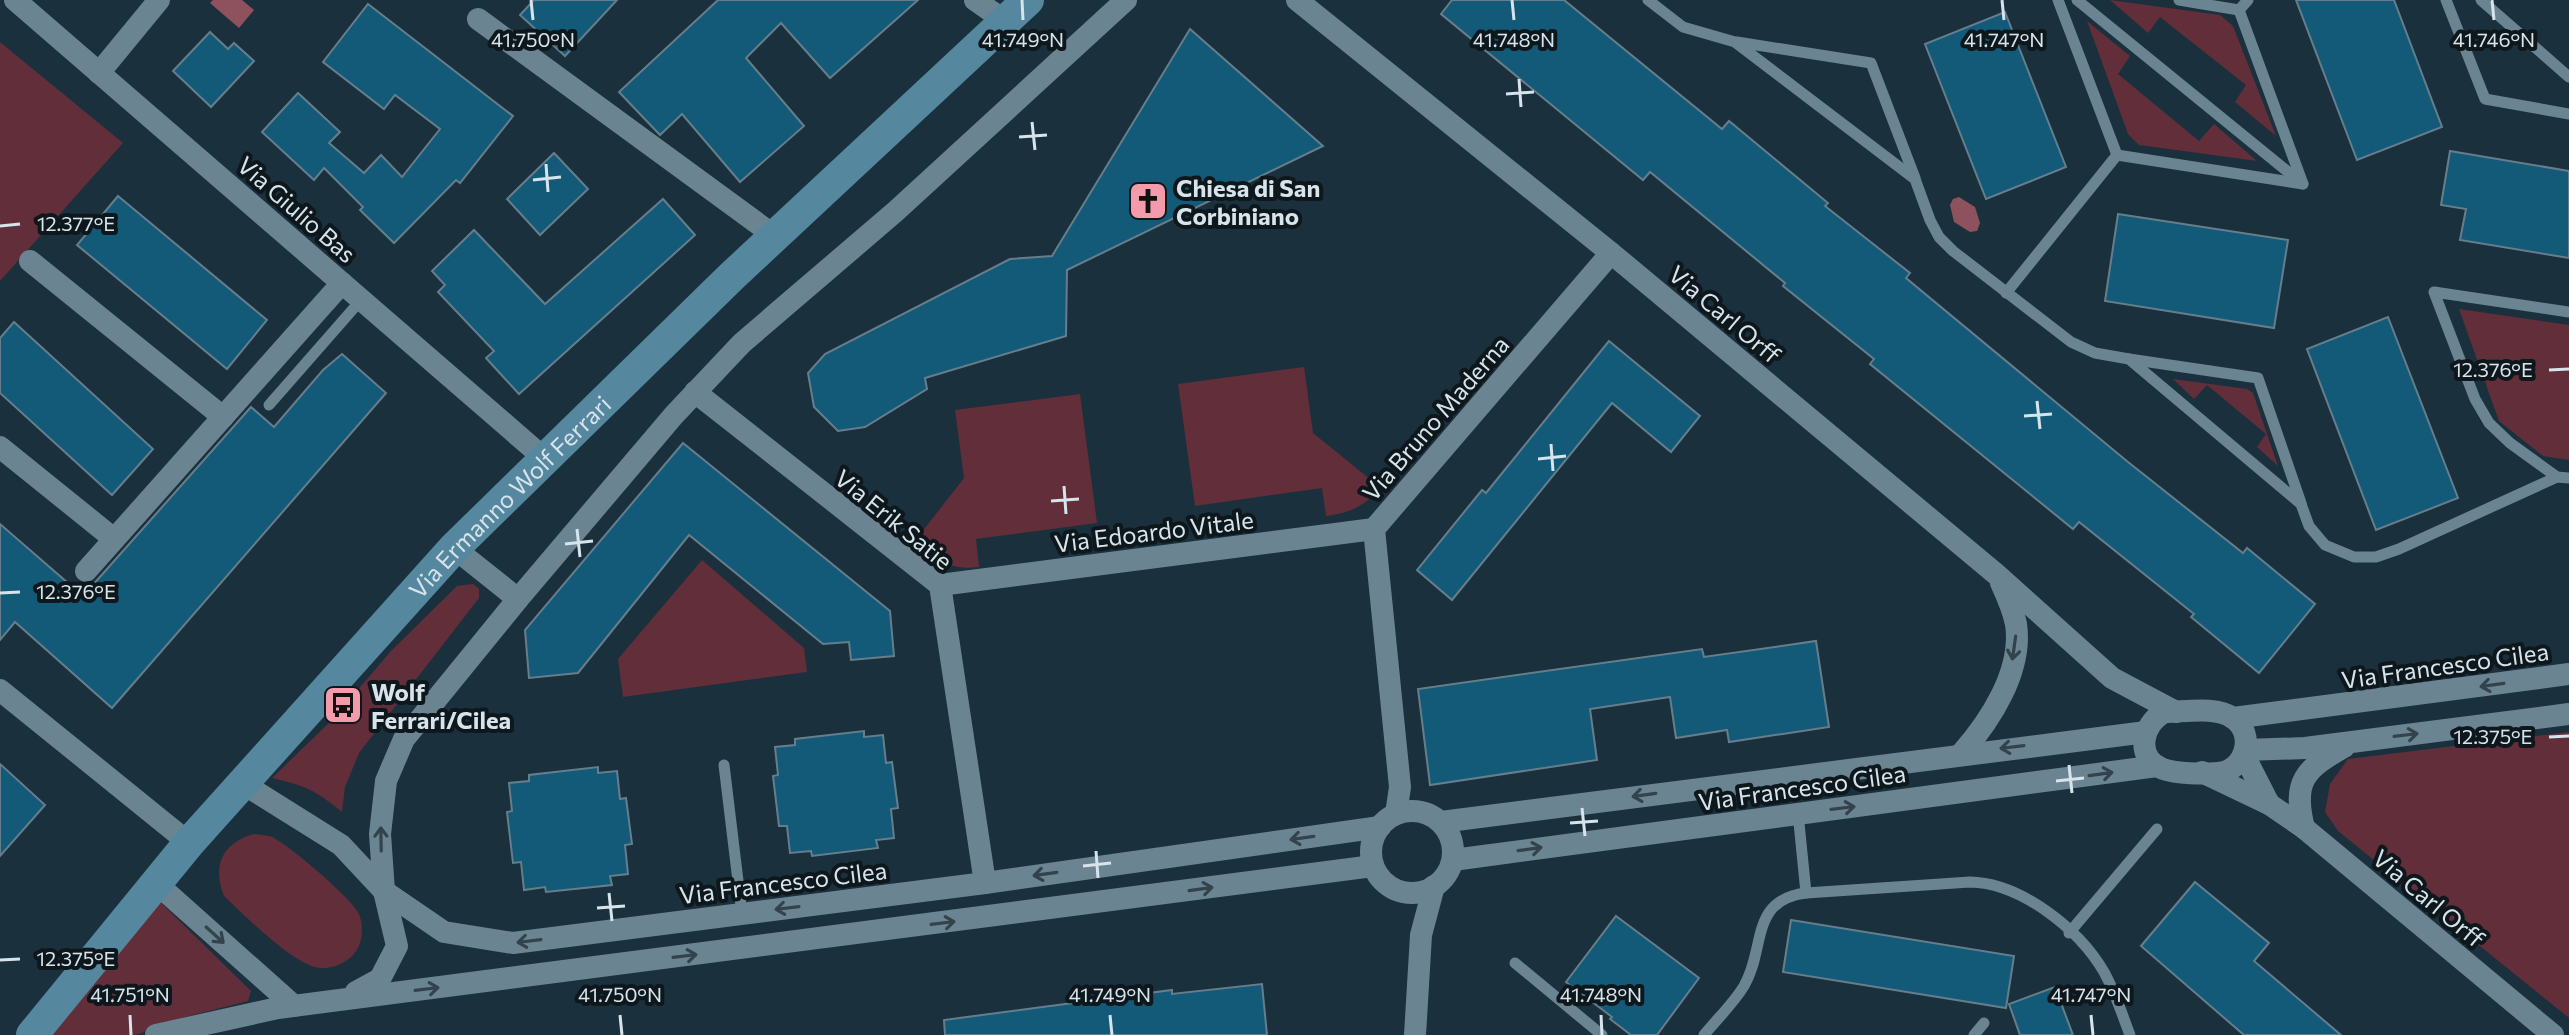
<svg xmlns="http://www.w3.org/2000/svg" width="2569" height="1035" font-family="Commissioner,sans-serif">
<rect width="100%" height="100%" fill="#1a303c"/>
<!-- green -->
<g fill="#622e3a">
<polygon points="2110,0 2220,15 2233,26 2276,136 2235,102 2246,85 2160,17 2148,33"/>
<polygon points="2087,21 2130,56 2118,74 2199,141 2214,124 2257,161 2139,145 2128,134"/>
<polygon points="0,42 123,143 0,281"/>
<polygon points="2459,309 2569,325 2569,460 2543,456 2499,421"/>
<path d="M1304,367L1313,433L1381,488C1364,506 1350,513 1326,516L1322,488L1195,506L1178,384Z"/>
<polygon points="2173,379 2247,389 2253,393 2278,466 2257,447 2266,434 2207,385 2194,399"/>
<path d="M1080,394L1097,523L976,539L979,567C951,571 936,559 914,542L964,478L955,410Z"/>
<polygon points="702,560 804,648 807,672 623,697 618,659"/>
<path d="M473,584L479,589V598L359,753L345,787L342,812C315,790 306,786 272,778L333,719L391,651L457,586Z"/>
<polygon points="2569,732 2569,1018 2338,831 2325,812 2330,784 2348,759"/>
<path d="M254,834C260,835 267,835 272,837C288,844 353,899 359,914C364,926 363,943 354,954C345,964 329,971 315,967C289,960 245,916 224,896C212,866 222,843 254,834Z"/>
<polygon points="157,899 251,991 248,1001 189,1016 136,1035 42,1035"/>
</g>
<!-- water -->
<g fill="#8e515e">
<polygon points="213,0 242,0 254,10 239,28 210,3"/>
<polygon points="1959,197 1975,207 1980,223 1977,231 1970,232 1954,222 1950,205 1953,199"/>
</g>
<!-- building -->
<g fill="#135978" stroke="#667e8c" stroke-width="2">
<polygon points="534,0 617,0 565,56 520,15"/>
<polygon points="718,0 918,0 830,78 781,23 746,58 804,126 740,182 682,114 660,135 619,92"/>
<polygon points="1452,0 1564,0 1722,129 1729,121 1828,203 1825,206 1910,273 1906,278 2128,462 2243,553 2247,548 2315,604 2259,673 2191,617 2194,614 2079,522 2073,529 1870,364 1874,359 1783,286 1785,283 1650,172 1643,180 1441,14"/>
<polygon points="2296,0 2394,0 2442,127 2357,160"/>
<polygon points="368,4 513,116 460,183 456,180 394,243 360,210 363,207 324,168 314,180 262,132 298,93 340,132 329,143 364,173 381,155 402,177 440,129 395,95 384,109 323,62"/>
<polygon points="2005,12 2066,167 1986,199 1925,44"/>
<polygon points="1190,29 1323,146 1067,270 1066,336 925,378 927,389 865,427 838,431 814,407 808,373 825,354 1010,259 1052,256"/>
<polygon points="210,32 228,49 234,43 254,61 211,107 173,71"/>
<polygon points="2450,151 2569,171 2569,258 2460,240 2466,209 2441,205"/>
<polygon points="554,153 588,189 540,235 507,199"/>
<polygon points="118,196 267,320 227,369 77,245"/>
<polygon points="663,199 695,235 519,394 486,358 494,351 438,292 445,285 432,271 474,230 545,304"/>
<polygon points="2118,214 2288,240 2274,328 2105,301"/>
<polygon points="2388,317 2458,498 2376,530 2307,349"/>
<polygon points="14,322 153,449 112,495 0,393 0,338"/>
<polygon points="1609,341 1700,416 1671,452 1612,403 1452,600 1417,570 1482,490 1486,493"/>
<polygon points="342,354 386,393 112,708 15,622 0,640 0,524 83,596 251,407 274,427 323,370"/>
<polygon points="683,443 890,611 894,656 851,660 849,642 823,644 689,535 578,673 529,678 525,630"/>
<polygon points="1816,641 1829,727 1729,742 1727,730 1676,738 1670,697 1590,709 1597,760 1430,785 1418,689 1702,649 1704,657"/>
<polygon points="864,731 864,737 883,735 886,763 892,762 898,808 891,809 894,838 876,840 878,848 812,856 811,851 790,853 787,826 779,826 773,776 778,775 775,747 795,745 795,739"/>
<polygon points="0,764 45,805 0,856"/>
<polygon points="598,767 598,773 617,771 620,799 626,798 632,844 625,845 628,874 610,876 612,885 546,892 545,887 524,890 521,862 513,863 507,812 512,811 509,783 529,781 529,775"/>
<polygon points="2195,882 2269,943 2254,961 2341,1035 2244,1035 2141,946"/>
<polygon points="1616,916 1699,978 1657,1035 1631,1035 1610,1019 1612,1017 1566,982"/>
<polygon points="1791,920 2014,956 2006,1008 1783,972"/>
<polygon points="1262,984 1267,1035 945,1035 944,1020 1172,990 1172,994"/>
<polygon points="2055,987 2073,1035 2020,1035 2009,1004"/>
</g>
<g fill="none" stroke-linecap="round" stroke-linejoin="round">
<!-- lane -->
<g stroke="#6b8492" stroke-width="11">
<polyline points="1648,0 1683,27 1735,42 1915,179 1930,220 1939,237 1953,251 2071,342 2095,353 2129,359 2301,504 2309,526 2325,545 2354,557 2376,557 2399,549 2557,477"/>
<polyline points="2058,0 2117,155"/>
<polyline points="2077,0 2303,184"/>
<polyline points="2446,0 2485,99 2569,114"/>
<polyline points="2481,0 2569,77"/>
<polyline points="2239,10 2248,0"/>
<polyline points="1737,42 1871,63 1915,178"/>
<polyline points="2117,155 2303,184 2239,10 2179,0"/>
<polyline points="2006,293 2117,155"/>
<polyline points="2569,312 2434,292 2475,399 2489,423 2510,443 2557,477 2569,478"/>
<polyline points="2129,359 2258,378 2301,503"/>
<polyline points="269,405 361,300"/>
<polyline points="724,765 742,914"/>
<polyline points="1798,813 1806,893"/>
<polyline points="2069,933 2157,829"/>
<polyline points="1515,963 1602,1035"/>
<path d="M1704,1035C1717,1019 1733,1004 1744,986C1766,949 1749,900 1806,893L1970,882C2021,883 2079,929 2104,972C2115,992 2122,1014 2130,1035"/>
<polyline points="1974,1035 1984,1023"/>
</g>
<!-- street -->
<g stroke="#6b8492" stroke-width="22">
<polyline points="15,0 544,458"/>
<polyline points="975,0 1005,21"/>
<polyline points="1297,0 1611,253 1996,574 2112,678 2176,712"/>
<polyline points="478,19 776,237"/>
<polyline points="99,73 159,0"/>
<polyline points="30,261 223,417"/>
<polyline points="695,392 940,585 985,883"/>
<polyline points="0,447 114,539"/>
<polyline points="86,571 342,283"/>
<polyline points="940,585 1374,529"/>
<polyline points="518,599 674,415 742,343 896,211 1126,0"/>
<polyline points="0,690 189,843"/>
<path d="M2165,712C2185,712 2216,706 2233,718C2256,733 2246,771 2218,773C2203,774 2177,774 2163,769C2134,758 2142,723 2165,712Z"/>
<polyline points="2233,718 2569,674"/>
<polyline points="2245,750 2305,748 2569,714"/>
<path d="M1961,754C1990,721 2023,671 2016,624C2013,609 2007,596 2001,583"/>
<polyline points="2244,755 2269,804"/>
<polyline points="2202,772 2269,804 2304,828 2553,1035"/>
<polyline points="242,783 341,845 384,891 444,932 513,943 985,883 1380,827"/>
<circle cx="1412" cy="852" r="41"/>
<polyline points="1396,814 1400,787 1374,529 1611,253"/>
<polyline points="1441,822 2146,732"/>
<path d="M2304,828C2292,781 2305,769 2344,747"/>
<polyline points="1453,860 2157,766"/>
<polyline points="156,883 294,1006"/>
<polyline points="356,992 380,979 397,946 384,891 380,834 386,781 404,739 518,599 454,548"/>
<polyline points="156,1035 278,1008 1373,866"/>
<polyline points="1415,1035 1421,935 1434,886"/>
</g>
<!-- secondary -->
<path stroke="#55879f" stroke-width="32" id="s1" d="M32,1035L189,843L454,548L731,277L1028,0"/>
</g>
<!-- one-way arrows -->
<defs><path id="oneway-shaft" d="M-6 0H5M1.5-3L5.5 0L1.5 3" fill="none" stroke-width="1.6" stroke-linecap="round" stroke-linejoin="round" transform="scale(2)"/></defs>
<g stroke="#33434b">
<use href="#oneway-shaft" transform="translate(2014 648) rotate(98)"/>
<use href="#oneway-shaft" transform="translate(2492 685) rotate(172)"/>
<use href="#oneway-shaft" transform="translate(2406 735) rotate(-7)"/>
<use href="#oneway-shaft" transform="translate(2012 747) rotate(173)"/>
<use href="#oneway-shaft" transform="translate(2101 774) rotate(-8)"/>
<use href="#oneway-shaft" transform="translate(1644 795) rotate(172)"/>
<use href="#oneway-shaft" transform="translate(1843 808) rotate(-7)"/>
<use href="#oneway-shaft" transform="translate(1302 838) rotate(172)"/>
<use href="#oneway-shaft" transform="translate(381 839) rotate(-91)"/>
<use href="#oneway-shaft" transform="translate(1530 849) rotate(-8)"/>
<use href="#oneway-shaft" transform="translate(1045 874) rotate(172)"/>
<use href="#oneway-shaft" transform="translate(1201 889) rotate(-8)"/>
<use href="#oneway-shaft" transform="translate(787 908) rotate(173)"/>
<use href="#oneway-shaft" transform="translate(943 923) rotate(-7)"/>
<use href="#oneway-shaft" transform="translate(215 935) rotate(42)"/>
<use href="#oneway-shaft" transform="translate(529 941) rotate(173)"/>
<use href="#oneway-shaft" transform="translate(685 956) rotate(-7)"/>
<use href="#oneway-shaft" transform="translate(427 989) rotate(-7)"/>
</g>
<!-- ticks -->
<path fill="none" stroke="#d7e4ec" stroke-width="3" d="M531,0L533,20M1022,0L1023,20M1512,0L1514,20M2002,0L2004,20M2492,0L2494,20M1519,79L1521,107M1506,94L1534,92M1032,122L1035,150M1019,137L1047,135M546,164L548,192M533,180L561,177M0,226L20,224M2549,370L2569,369M2037,401L2040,429M2024,416L2052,414M1551,444L1553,471M1538,459L1566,456M1064,486L1066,514M1051,501L1079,499M577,529L580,557M565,544L593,541M0,593L20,592M2549,737L2569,736M2069,765L2072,793M2056,781L2084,778M1582,808L1585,836M1570,823L1598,821M1096,851L1098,878M1083,866L1111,863M609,893L612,921M597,908L625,906M0,960L20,959M130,1015L131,1035M620,1015L622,1035M1110,1015L1112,1035M1601,1015L1602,1035M2091,1015L2093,1035"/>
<!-- icons -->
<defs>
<symbol id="church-square" viewBox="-11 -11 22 22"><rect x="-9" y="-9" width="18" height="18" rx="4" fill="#f39aab" stroke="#0d171c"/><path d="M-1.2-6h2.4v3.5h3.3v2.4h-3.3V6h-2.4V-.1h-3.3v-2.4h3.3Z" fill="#111"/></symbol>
<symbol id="bus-square" viewBox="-11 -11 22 22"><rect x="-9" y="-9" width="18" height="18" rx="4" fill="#f39aab" stroke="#0d171c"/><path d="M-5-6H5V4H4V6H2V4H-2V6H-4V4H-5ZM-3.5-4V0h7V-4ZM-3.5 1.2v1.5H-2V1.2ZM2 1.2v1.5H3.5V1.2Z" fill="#111"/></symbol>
</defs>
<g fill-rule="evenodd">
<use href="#church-square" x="1126" y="179" width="44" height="44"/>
<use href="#bus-square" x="321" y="683" width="44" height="44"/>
</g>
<g text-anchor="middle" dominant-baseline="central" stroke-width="8" stroke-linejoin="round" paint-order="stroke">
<!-- poi labels -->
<g font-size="24" font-weight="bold" fill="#d7e4ec" stroke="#0d171c" text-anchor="start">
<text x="1176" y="187">Chiesa di San<tspan x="1176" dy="28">Corbiniano</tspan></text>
<text x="371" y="691">Wolf<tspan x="371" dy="28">Ferrari/Cilea</tspan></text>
</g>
<!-- street labels -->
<g font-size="24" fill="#d7e4ec" stroke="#0d171c">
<text transform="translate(297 209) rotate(41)">Via Giulio Bas</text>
<text transform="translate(1725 314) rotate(40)">Via Carl Orff</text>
<text transform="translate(1435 418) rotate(-49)">Via Bruno Maderna</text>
<text stroke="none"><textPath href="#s1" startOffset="720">Via Ermanno Wolf Ferrari</textPath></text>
<text transform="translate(894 519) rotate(39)">Via Erik Satie</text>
<text transform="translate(1154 531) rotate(-7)">Via Edoardo Vitale</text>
<text transform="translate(2445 665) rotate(-8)">Via Francesco Cilea</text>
<text transform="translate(1802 787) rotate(-8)">Via Francesco Cilea</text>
<text transform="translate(783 882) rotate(-7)">Via Francesco Cilea</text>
<text transform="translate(2429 898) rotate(40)">Via Carl Orff</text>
</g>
</g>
<g font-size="20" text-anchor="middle" fill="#d7e4ec" stroke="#0d171c" stroke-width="8" stroke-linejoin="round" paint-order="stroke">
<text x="533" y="47">41.750°N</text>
<text x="1023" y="47">41.749°N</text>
<text x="1514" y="47">41.748°N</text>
<text x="2004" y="47">41.747°N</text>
<text x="2494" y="47">41.746°N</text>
<text x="76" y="231">12.377°E</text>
<text x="2493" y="377">12.376°E</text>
<text x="76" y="599">12.376°E</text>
<text x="2493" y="744">12.375°E</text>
<text x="76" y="966">12.375°E</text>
<text x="130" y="1002">41.751°N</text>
<text x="620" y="1002">41.750°N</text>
<text x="1110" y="1002">41.749°N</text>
<text x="1601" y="1002">41.748°N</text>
<text x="2091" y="1002">41.747°N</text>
</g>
</svg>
